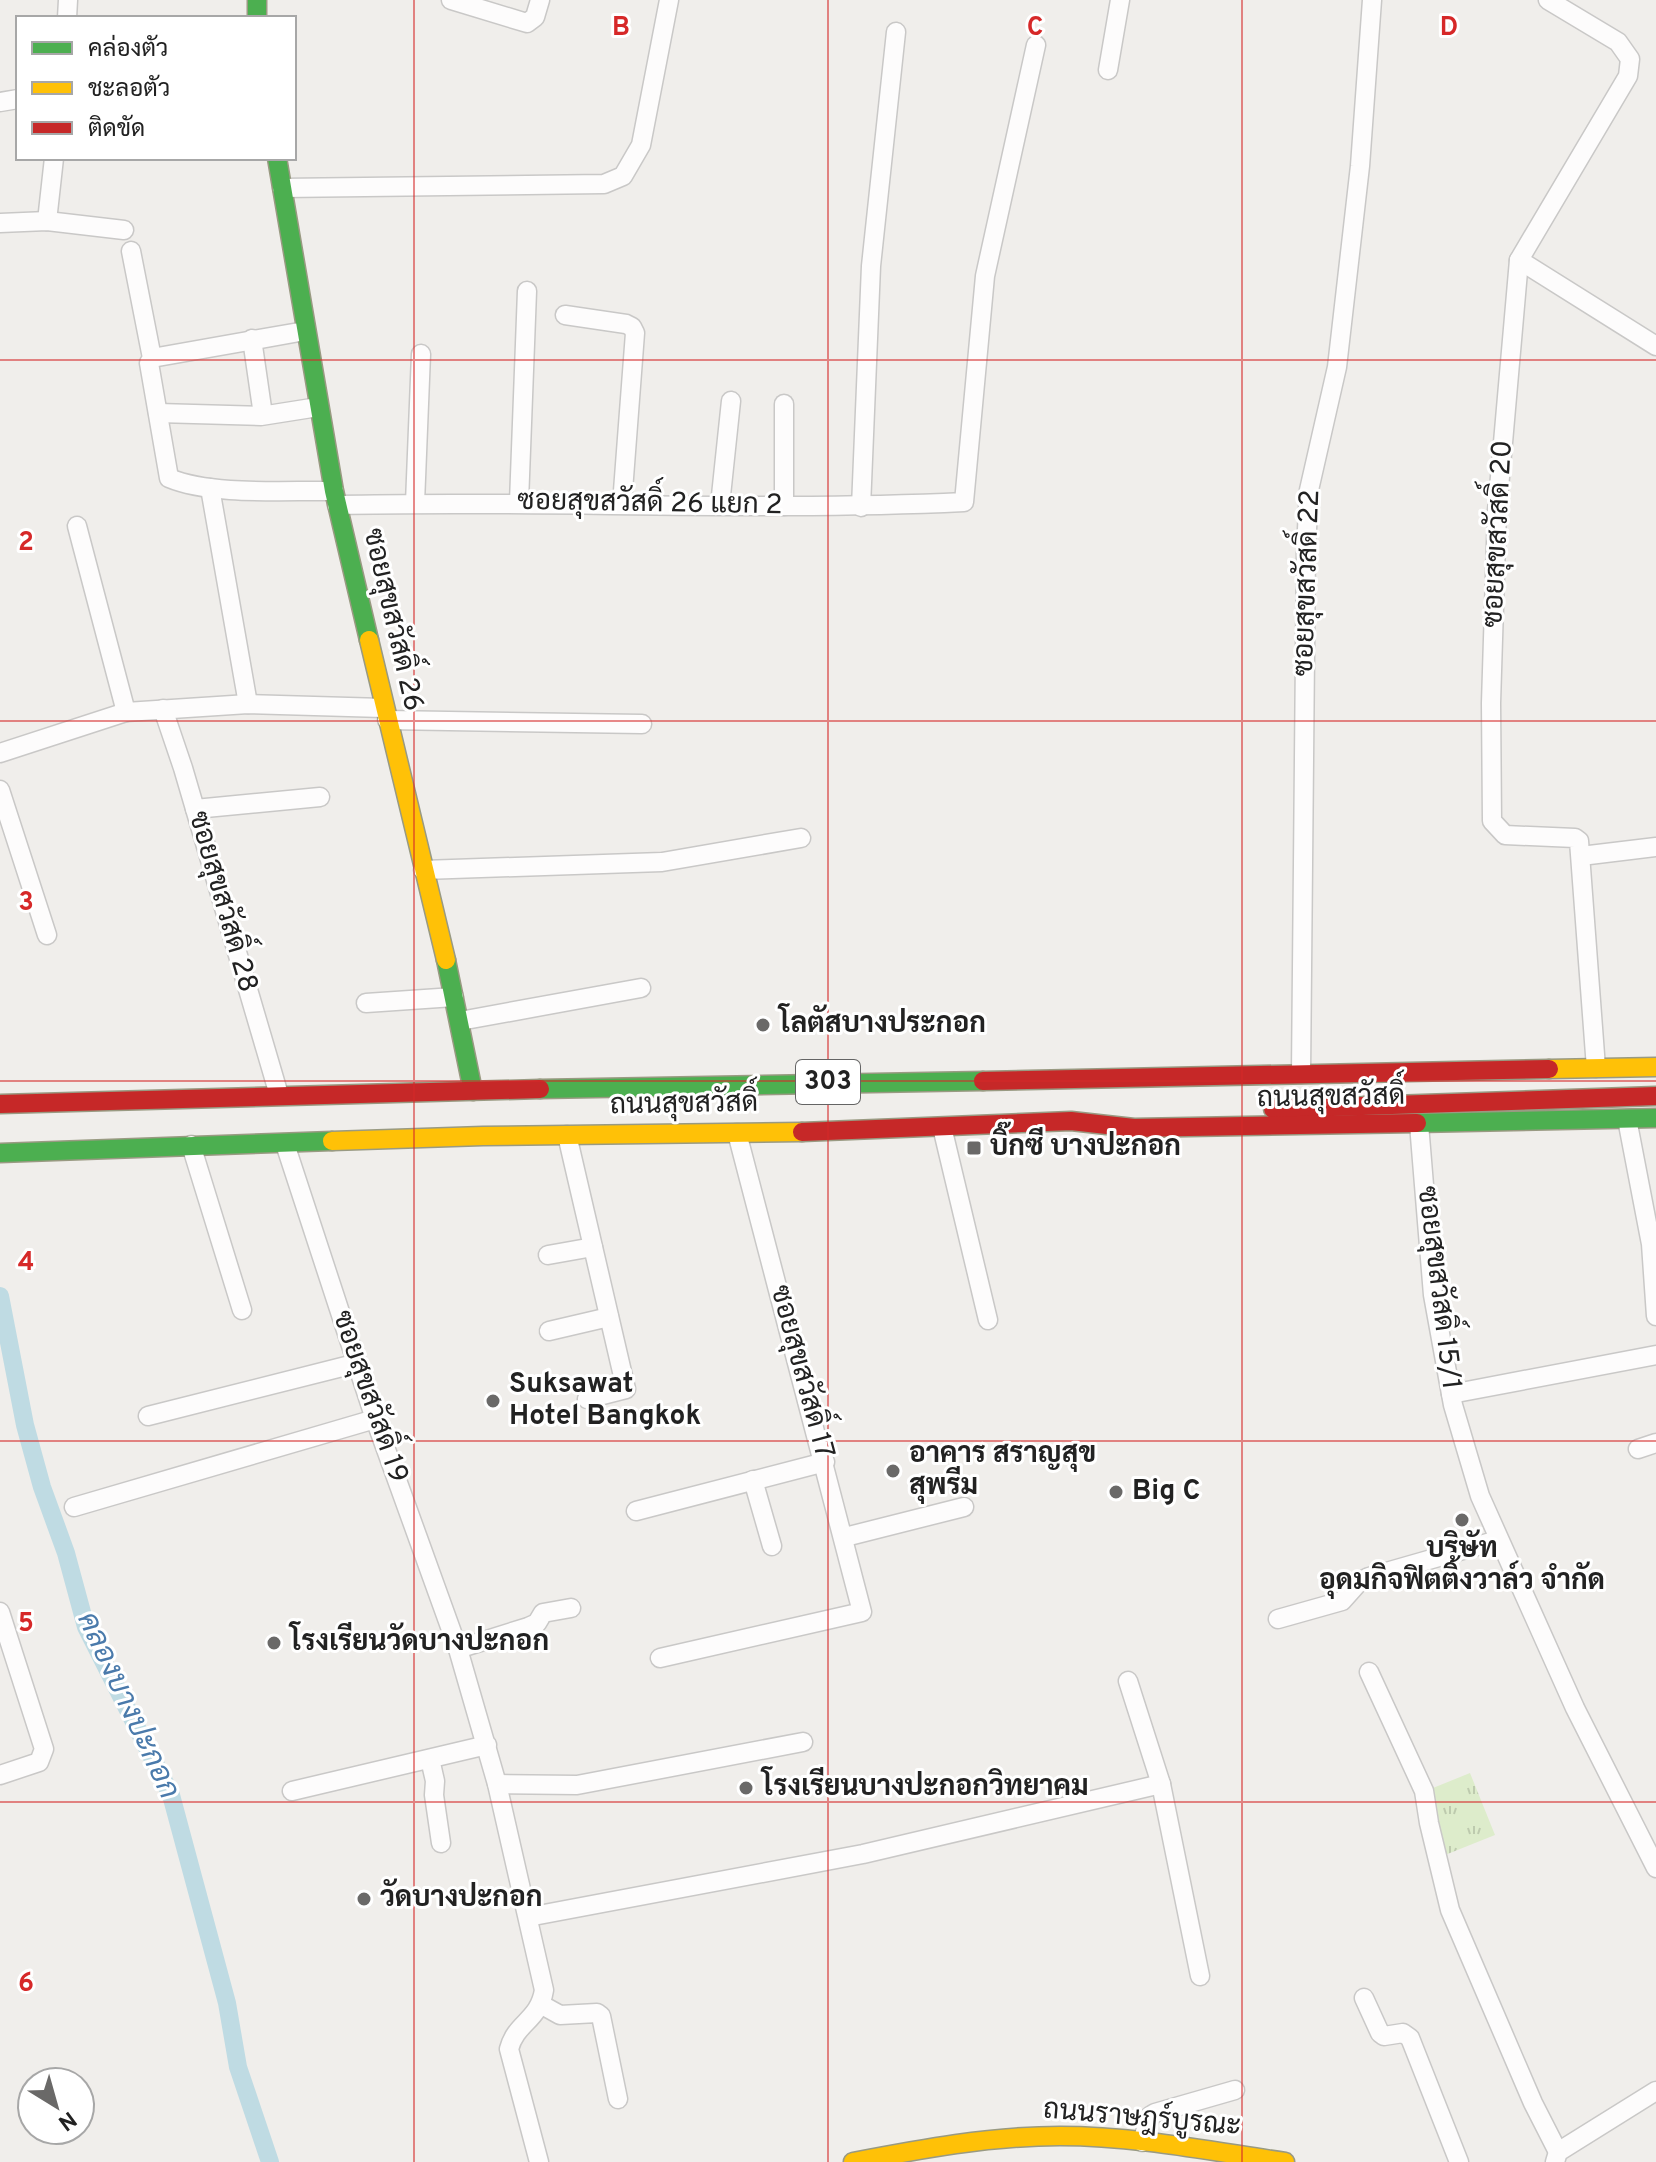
<svg xmlns="http://www.w3.org/2000/svg" width="1656" height="2162" font-family="Overpass,Sarabun,sans-serif">
<defs>
<pattern id="grass-tufts" width="24" height="20" patternUnits="userSpaceOnUse" patternTransform="scale(2)"><rect width="24" height="20" fill="#ddeccb"/><path d="M3 7l-1-3M5 7V3M7 7l1-3M15 17l-1-3M17 17v-4M19 17l1-3" fill="none" stroke="#bdcaae"/></pattern>
</defs>
<rect width="100%" height="100%" fill="#f0eeeb"/>
<!-- grass -->
<polygon fill="url(#grass-tufts)" points="1470,1773 1495,1835 1445,1855 1428,1790"/>
<g fill="none" stroke-linecap="round" stroke-linejoin="round">
<!-- canal -->
<polyline stroke="#bfdbe3" stroke-width="18" points="0,1296 25,1425 42,1487 66,1553 86,1627 171,1795 227,2003 238,2067 270,2162"/>
<defs>
<g id="street">
<polyline points="451,0 527,23 535,17 540,0"/>
<polyline points="1548,0 1618,42 1630,59 1628,76 1519,260 1497,511 1491,703 1492,821 1505,835 1575,838 1579,841 1596,1068"/>
<polyline points="67,18 68,0"/>
<polyline points="1108,70 1120,0"/>
<polyline points="0,102 18,99"/>
<polyline points="282,188 604,184 623,176 641,145 669,0"/>
<polyline points="47,221 54,158"/>
<polyline points="0,223 47,221 124,230"/>
<path d="M131,251L152,358L149,363L169,478C212,496 286,490 334,491"/>
<polyline points="1519,260 1656,346"/>
<polyline points="565,315 626,324 632,327 635,333 622,504"/>
<polyline points="252,339 263,415"/>
<polyline points="152,358 305,331"/>
<polyline points="784,404 784,506"/>
<polyline points="158,413 261,416 318,407"/>
<polyline points="210,488 248,704"/>
<polyline points="519,502 527,291"/>
<polyline points="415,503 421,354"/>
<path d="M337,505C546,500 755,512 964,502L985,276L1036,45"/>
<polyline points="720,505 731,401"/>
<polyline points="861,507 871,266 896,32"/>
<polyline points="77,526 126,712"/>
<polyline points="163,709 183,768 279,1095"/>
<polyline points="387,720 642,724"/>
<polyline points="0,753 126,712 248,704 383,708"/>
<polyline points="0,790 47,935"/>
<polyline points="195,809 320,797"/>
<polyline points="1581,856 1656,847"/>
<polyline points="423,870 662,862 801,838"/>
<polyline points="366,1003 454,997"/>
<polyline points="460,1021 641,988"/>
<polyline points="1301,1074 1306,549 1309,490 1337,367 1360,166 1372,0"/>
<polyline points="1627,1119 1651,1244 1656,1316"/>
<polyline points="1419,1124 1433,1295 1453,1405 1480,1496 1575,1708 1656,1868"/>
<polyline points="942,1127 988,1320"/>
<polyline points="567,1135 626,1389 587,1399"/>
<path d="M285,1144L375,1419L458,1649L497,1784L544,1990C539,2021 516,2022 509,2049L539,2162"/>
<polyline points="191,1145 242,1310"/>
<polyline points="548,1255 593,1247"/>
<polyline points="549,1331 609,1317"/>
<polyline points="1451,1394 1656,1355"/>
<polyline points="148,1416 358,1363"/>
<polyline points="1638,1449 1656,1443"/>
<polyline points="753,1480 772,1546"/>
<polyline points="74,1507 375,1419"/>
<polyline points="636,1511 825,1462"/>
<polyline points="845,1537 964,1507"/>
<polyline points="0,1612 44,1749 39,1762 0,1775"/>
<polyline points="1278,1619 1342,1601 1359,1582 1369,1577 1498,1540"/>
<polyline points="458,1649 528,1627 537,1623 543,1613 571,1608"/>
<polyline points="660,1658 862,1612 737,1133"/>
<polyline points="1369,1672 1424,1791 1429,1823 1450,1910 1533,2103 1558,2152"/>
<polyline points="1128,1681 1161,1784 1200,1976"/>
<polyline points="430,1759 435,1781 434,1795 441,1843"/>
<polyline points="497,1784 577,1785 803,1742"/>
<polyline points="292,1791 487,1745"/>
<polyline points="528,1917 863,1854 1161,1784"/>
<polyline points="1364,1998 1380,2033 1384,2036 1403,2033 1410,2038 1459,2162"/>
<polyline points="542,2005 560,2015 597,2013 601,2016 618,2099"/>
<polyline points="1142,2142 1150,2116 1155,2113 1235,2090"/>
<polyline points="1555,2162 1558,2152 1656,2091"/>
</g>
<g id="fast">
<polyline points="257,0 257,18"/>
<polyline points="277,158 334,491 369,640"/>
<polyline points="446,960 473,1091"/>
<polyline points="540,1089 983,1081"/>
<polyline points="1417,1123 1656,1118"/>
<polyline points="0,1153 332,1141"/>
</g>
<g id="slow">
<polyline points="369,640 446,960"/>
<polyline points="1549,1069 1656,1067"/>
<polyline points="332,1141 483,1136 802,1132"/>
<path d="M853,2162C921,2149 990,2136 1060,2136C1135,2136 1210,2151 1285,2162"/>
</g>
<g id="jam">
<polyline points="983,1081 1549,1069"/>
<polyline points="0,1104 540,1089"/>
<polyline points="1273,1109 1656,1096"/>
<polyline points="802,1132 1071,1121 1134,1128 1417,1123"/>
</g>
</defs>
<!-- street casing -->
<use href="#street" stroke="#c9c8c7" stroke-width="21"/>
<!-- fast casing -->
<use href="#fast" stroke="#999a82" stroke-width="21"/>
<!-- slow casing -->
<use href="#slow" stroke="#999a82" stroke-width="21"/>
<!-- jam casing -->
<use href="#jam" stroke="#999a82" stroke-width="21"/>
<!-- street -->
<use href="#street" stroke="#fdfcfc" stroke-width="18"/>
<!-- fast -->
<use href="#fast" stroke="#4caf50" stroke-width="18"/>
<!-- slow -->
<use href="#slow" stroke="#ffc107" stroke-width="18"/>
<!-- jam -->
<use href="#jam" stroke="#c62828" stroke-width="18"/>
</g>
<!-- grid -->
<path fill="none" stroke="#d62828" stroke-width="2" stroke-opacity="0.55" d="M414,0V2162M828,0V2162M1242,0V2162M0,360H1656M0,721H1656M0,1081H1656M0,1441H1656M0,1802H1656"/>
<!-- markers -->
<g fill="#6a6968" stroke="#fff" stroke-width="3">
<circle cx="763" cy="1025" r="8"/>
<rect x="966" y="1140" width="16" height="16" rx="4"/>
<circle cx="493" cy="1401" r="8"/>
<circle cx="893" cy="1471" r="8"/>
<circle cx="1116" cy="1492" r="8"/>
<circle cx="1462" cy="1520" r="8"/>
<circle cx="274" cy="1643" r="8"/>
<circle cx="746" cy="1788" r="8"/>
<circle cx="364" cy="1899" r="8"/>
</g>
<g text-anchor="middle" dominant-baseline="central" stroke-width="6" stroke-linejoin="round" paint-order="stroke">
<!-- shield labels -->
<rect fill="#fff" stroke="#646464" stroke-width="2" x="796" y="1060" width="64" height="44" rx="6"/>
<g font-size="26" font-weight="bold" fill="#222">
<text x="828" y="1082">303</text>
</g>
<!-- street labels -->
<g font-size="28" fill="#222" stroke="#fff">
<text transform="translate(650 504) rotate(1)">ซอยสุขสวัสดิ์ 26 แยก 2</text>
<text transform="translate(1499 534) rotate(-87)">ซอยสุขสวัสดิ์ 20</text>
<text transform="translate(1308 583) rotate(-88)">ซอยสุขสวัสดิ์ 22</text>
<text transform="translate(392 620) rotate(77)">ซอยสุขสวัสดิ์ 26</text>
<text transform="translate(222 902) rotate(74)">ซอยสุขสวัสดิ์ 28</text>
<text transform="translate(1331 1098) rotate(-1)">ถนนสุขสวัสดิ์</text>
<text transform="translate(684 1105) rotate(-1)">ถนนสุขสวัสดิ์</text>
<text transform="translate(1438 1288) rotate(83)">ซอยสุขสวัสดิ์ 15/1</text>
<text transform="translate(801 1372) rotate(75)">ซอยสุขสวัสดิ์ 17</text>
<text transform="translate(369 1397) rotate(71)">ซอยสุขสวัสดิ์ 19</text>
<text transform="translate(1142 2119) rotate(5)">ถนนราษฎร์บูรณะ</text>
</g>
<!-- poi labels -->
<g font-size="28" font-weight="bold" fill="#222" stroke="#fff" text-anchor="start">
<text x="779" y="1025">โลตัสบางประกอก</text>
<text x="990" y="1148">บิ๊กซี บางปะกอก</text>
<text x="509" y="1385">Suksawat<tspan x="509" dy="32">Hotel Bangkok</tspan></text>
<text x="909" y="1455">อาคาร สราญสุข<tspan x="909" dy="32">สุพรีม</tspan></text>
<text x="1132" y="1492">Big C</text>
<text x="1462" y="1550" text-anchor="middle">บริษัท<tspan x="1462" dy="32">อุดมกิจฟิตติ้งวาล์ว จำกัด</tspan></text>
<text x="290" y="1643">โรงเรียนวัดบางปะกอก</text>
<text x="762" y="1788">โรงเรียนบางปะกอกวิทยาคม</text>
<text x="380" y="1899">วัดบางปะกอก</text>
</g>
<!-- water labels -->
<g font-size="30" font-style="italic" fill="#4a7aab" stroke="#fff">
<text transform="translate(127 1706) rotate(65)">คลองบางปะกอก</text>
</g>
</g>
<g font-size="26" text-anchor="middle" font-weight="bold" fill="#d62828" stroke="#fff" stroke-width="6" stroke-linejoin="round" paint-order="stroke">
<text x="621" y="35">B</text>
<text x="1035" y="35">C</text>
<text x="1449" y="35">D</text>
<text x="26" y="550">2</text>
<text x="26" y="910">3</text>
<text x="26" y="1270">4</text>
<text x="26" y="1631">5</text>
<text x="26" y="1991">6</text>
</g>
<!-- legend -->
<rect x="16" y="16" width="280" height="144" fill="#ffffff" stroke="#a7a7a7" stroke-width="2"/>
<rect x="32" y="42" width="40" height="12" fill="#4caf50" stroke="#a7a7a7" stroke-width="2"/>
<text x="88" y="56" font-size="24" fill="#222222">คล่องตัว</text>
<rect x="32" y="82" width="40" height="12" fill="#ffc107" stroke="#a7a7a7" stroke-width="2"/>
<text x="88" y="96" font-size="24" fill="#222222">ชะลอตัว</text>
<rect x="32" y="122" width="40" height="12" fill="#c62828" stroke="#a7a7a7" stroke-width="2"/>
<text x="88" y="136" font-size="24" fill="#222222">ติดขัด</text>
<!-- north arrow -->
<g transform="translate(56 2106) rotate(143)"><circle r="38" fill="#ffffff" stroke="#a7a7a7" stroke-width="2"/>
<path d="M0-6L14 30L0 20L-14 30Z" fill="#6a6968"/>
<text y="-12" font-size="22" font-weight="bold" text-anchor="middle" fill="#222222">N</text>
</g>
</svg>
